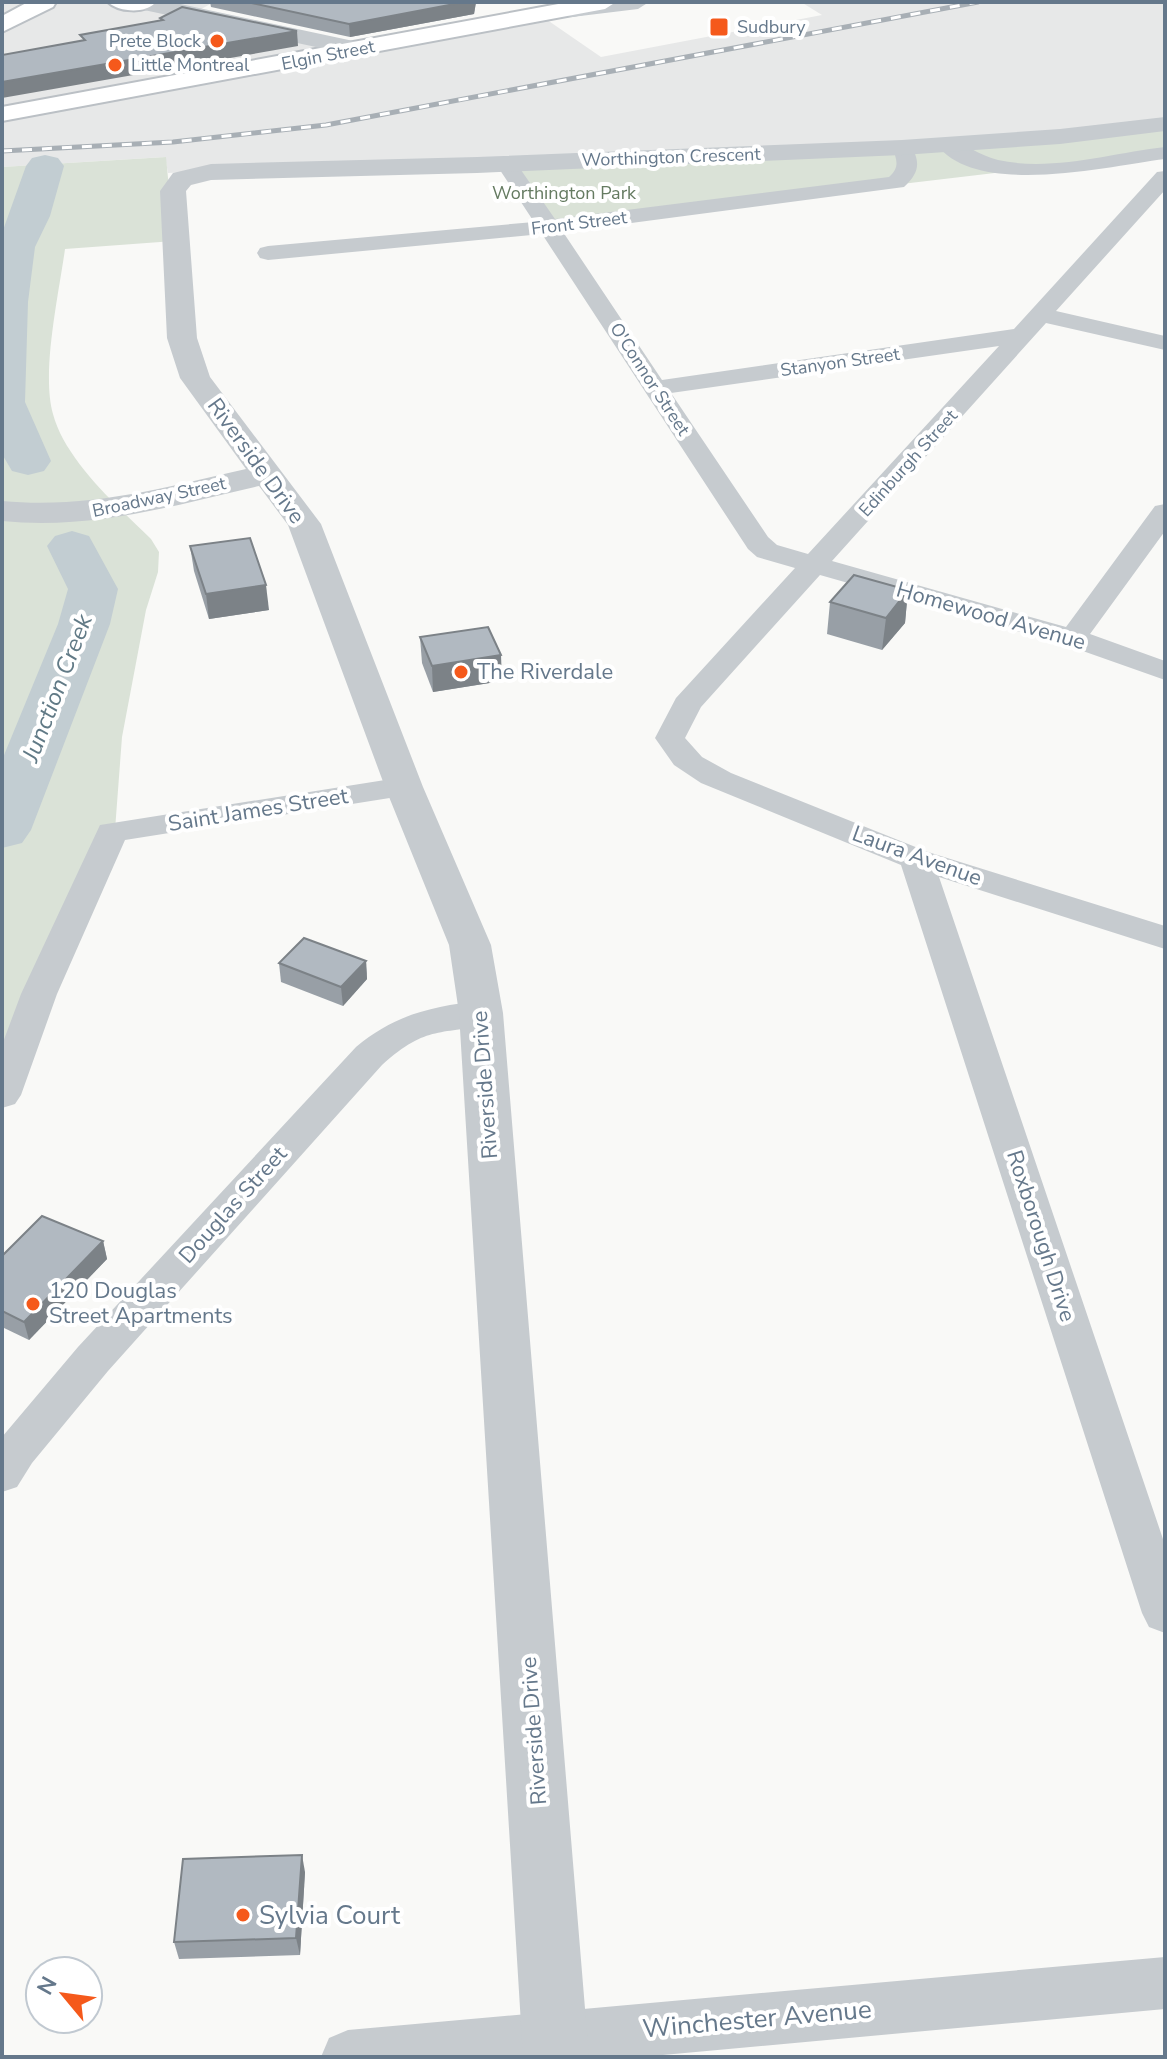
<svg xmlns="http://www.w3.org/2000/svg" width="1167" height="2059" font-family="'Nunito Sans',sans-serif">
<rect width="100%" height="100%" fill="#f9f9f7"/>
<!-- built -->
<polygon fill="#e7e8e8" points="2,2 214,2 194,13 358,48 540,15 601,57 822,15 801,2 1165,2 1165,123 1084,134 168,173 165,157 2,167 2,26 33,7 2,14"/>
<!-- green -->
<g fill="#dae2d7">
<polygon points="1165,123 1165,153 547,226 505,163 899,147"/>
<path d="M166,157L174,241L65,249C59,293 41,372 53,414C65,460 118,507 151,539L159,552L158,572L146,610L122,737L115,830L2,1102V167Z"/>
</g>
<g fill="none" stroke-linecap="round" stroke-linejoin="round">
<!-- river -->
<g fill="#c2cdd2" fill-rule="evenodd">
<polygon points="45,155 58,158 64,166 50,216 35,247 28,302 25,402 51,461 44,471 28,475 12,471 2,454 2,233 26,166 32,158"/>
<polygon points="72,531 89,536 118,589 110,624 31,830 22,843 2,848 2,760 58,624 68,589 47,546 55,536"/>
</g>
<defs>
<g id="secondary">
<polygon points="28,2 56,2 53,7 2,32 2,16"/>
<path d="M108,2H155V3C145,14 118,12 108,2Z"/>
<polygon points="569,2 616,2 605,9 2,121 2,107"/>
</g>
</defs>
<!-- secondary casing -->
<use href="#secondary" stroke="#bbc0c5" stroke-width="4"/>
<!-- minor -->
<g fill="#c6cbcf" fill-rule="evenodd">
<path d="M947,139C965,143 980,156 998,160C1052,172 1112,153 1165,147V159C1108,166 978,198 937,145Z"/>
<path d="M902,141L909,143C921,161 920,172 904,187L563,232L662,380L1014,329L1157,172L1165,171V190L1056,311L1165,336V350L1046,323L832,561L1066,627L1155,506L1165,504V531L1090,634L1165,661V680L1063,644L820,575L701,707L685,738L702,757L731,773L928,852L1165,926V949L939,877L1165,1545V1633L1149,1627L1142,1613L901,865L701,783L674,765L655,738L676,698L795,568L757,557L748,549L542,234L268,260L260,258L257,253L260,248L268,246L534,222L496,164L507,158L514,160L555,219L889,177C900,167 897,160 892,147ZM999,346L808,554L777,545L768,537L671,393Z"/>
<polygon points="404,777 415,780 420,787 415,794 125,840 57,994 21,1095 15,1104 2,1108 2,1045 21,994 100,825"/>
<path d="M481,1001L494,1004L499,1013L494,1022C440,1037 429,1023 382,1065L108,1371L32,1463L17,1487L2,1492V1437L78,1347L356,1047C394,1015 432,1006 481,1001Z"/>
<polygon points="1165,1957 1165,2009 641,2057 321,2057 329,2038 348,2030"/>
</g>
<!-- tertiary -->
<g fill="#c6cbcf" fill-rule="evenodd">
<polygon points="133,2 171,2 358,42 366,44 370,49 366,54 358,56 144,10 136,8"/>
<polygon points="582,2 649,2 638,9 572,17 564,15 561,10 564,5"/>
<path d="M1165,117V131L1060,144L902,155L477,173L211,180L191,185L186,191L197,338L210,377L321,524L423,787L491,945L503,1013L589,2057H523L459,1013L449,945L385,787L288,525L259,486C172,506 92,530 2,521V501C88,509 163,488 246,469L180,378L167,338L160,191L173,173L211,164L477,157L902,140L1060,129Z"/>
</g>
<!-- secondary -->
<use href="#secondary" fill="#fff" fill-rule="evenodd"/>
<defs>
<polyline id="rail" points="2,151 173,142 326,125 978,2"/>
</defs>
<!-- rail casing -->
<use href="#rail" stroke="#a8afb5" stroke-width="5"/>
<!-- rail -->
<use href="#rail" stroke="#fff" stroke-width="3" stroke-dasharray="10" stroke-linecap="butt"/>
</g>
<!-- wall -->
<g fill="#989fa6">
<polygon points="210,2 476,2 474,14 350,37 211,7"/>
<polygon points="190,546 269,610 209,619 194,571"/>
<polygon points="908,590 905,623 882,650 827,634 830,602"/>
<polygon points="420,637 502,681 433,692 422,663"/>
<polygon points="366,961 367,979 343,1006 281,982 279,963"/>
<polygon points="103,1241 107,1259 29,1340 2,1327 2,1256"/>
<polygon points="305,1872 300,1955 179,1959 174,1942"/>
</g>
<!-- shaded-wall -->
<g fill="#7c8287">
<polygon points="465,2 476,2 474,14 350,37 349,24"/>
<polygon points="297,31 298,46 2,98 2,82"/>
<polygon points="266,585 269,610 209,619 206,594"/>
<polygon points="908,590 905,623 882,650 886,618"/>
<polygon points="501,655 502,681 433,692 432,666"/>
<polygon points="366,961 367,979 343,1006 341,987"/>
<polygon points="103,1241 107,1259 29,1340 24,1322"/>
<polygon points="302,1855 305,1872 300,1955 296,1938"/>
</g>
<!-- building -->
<g fill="#b1b9c1" stroke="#7c8287" stroke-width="2">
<polygon points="247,2 465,2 349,24"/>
<polygon points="182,7 297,31 2,82 2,55 85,40 80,35 163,20 160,18"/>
<polygon points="250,538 266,585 206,594 190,546"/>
<polygon points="854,575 908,590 886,618 830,602"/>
<polygon points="488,627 501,655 432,666 420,637"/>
<polygon points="304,938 366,961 341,987 279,963"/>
<polygon points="42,1216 103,1241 24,1322 2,1311 2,1256"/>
<polygon points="302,1855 296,1938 174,1942 183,1859"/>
</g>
<!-- markers -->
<g fill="#f5591b" stroke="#fff" stroke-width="3">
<rect x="709" y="17" width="20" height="20" rx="4"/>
<circle cx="217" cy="41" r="8"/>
<circle cx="115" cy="65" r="8"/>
<circle cx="461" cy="672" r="8"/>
<circle cx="33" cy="1304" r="8"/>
<circle cx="243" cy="1915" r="8"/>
</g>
<g text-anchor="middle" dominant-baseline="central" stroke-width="8" stroke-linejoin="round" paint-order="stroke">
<!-- far-poi labels -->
<g font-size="18" fill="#65788b" stroke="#fff" text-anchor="start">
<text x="737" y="27">Sudbury</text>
<text x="201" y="41" text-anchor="end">Prete Block</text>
<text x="131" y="65">Little Montreal</text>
</g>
<!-- far-street labels -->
<g font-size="18" fill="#65788b" stroke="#fff">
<text transform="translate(328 55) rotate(-11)">Elgin Street</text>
<text transform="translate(671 157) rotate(-2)">Worthington Crescent</text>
<text transform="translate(579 223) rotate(-7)">Front Street</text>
<text transform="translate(840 362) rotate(-8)">Stanyon Street</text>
<text transform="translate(650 379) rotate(57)">O'Connor Street</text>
<text transform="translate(908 463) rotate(-48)">Edinburgh Street</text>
<text transform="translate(159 497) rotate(-12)">Broadway Street</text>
</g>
<!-- far-park labels -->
<g font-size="18" fill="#657b61" stroke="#fff">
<text x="564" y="193">Worthington Park</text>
</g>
<!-- street labels -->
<g font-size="22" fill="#65788b" stroke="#fff">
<text transform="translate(256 461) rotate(54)">Riverside Drive</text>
<text transform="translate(991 616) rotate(16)">Homewood Avenue</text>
<text transform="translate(258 810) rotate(-9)">Saint James Street</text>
<text transform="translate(917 856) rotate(20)">Laura Avenue</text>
<text transform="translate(485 1085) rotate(-94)">Riverside Drive</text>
<text transform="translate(233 1205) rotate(-48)">Douglas Street</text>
<text transform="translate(1041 1236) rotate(72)">Roxborough Drive</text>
<text transform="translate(534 1731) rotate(-94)">Riverside Drive</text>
</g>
<!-- poi labels -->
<g font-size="22" fill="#65788b" stroke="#fff" text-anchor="start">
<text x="477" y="672">The Riverdale</text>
<text x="49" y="1291">120 Douglas<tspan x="49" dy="25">Street Apartments</tspan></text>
</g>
<!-- water labels -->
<g font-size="24" font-style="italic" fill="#617a86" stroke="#fff">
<text transform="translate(57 688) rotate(-69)">Junction Creek</text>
</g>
<!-- near-poi labels -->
<g font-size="26" fill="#65788b" stroke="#fff" text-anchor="start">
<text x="259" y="1915">Sylvia Court</text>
</g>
<!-- near-street labels -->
<g font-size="26" fill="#65788b" stroke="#fff">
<text transform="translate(757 2019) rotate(-5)">Winchester Avenue</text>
</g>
</g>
<!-- border -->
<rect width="1167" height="2059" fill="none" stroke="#65788b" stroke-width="8"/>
<!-- north arrow -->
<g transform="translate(64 1995) rotate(299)"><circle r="38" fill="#ffffff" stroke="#c1c9d1" stroke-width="2"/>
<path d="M0-6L14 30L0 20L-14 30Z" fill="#f5591b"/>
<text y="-12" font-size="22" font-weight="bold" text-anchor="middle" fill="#65788b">N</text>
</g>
</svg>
